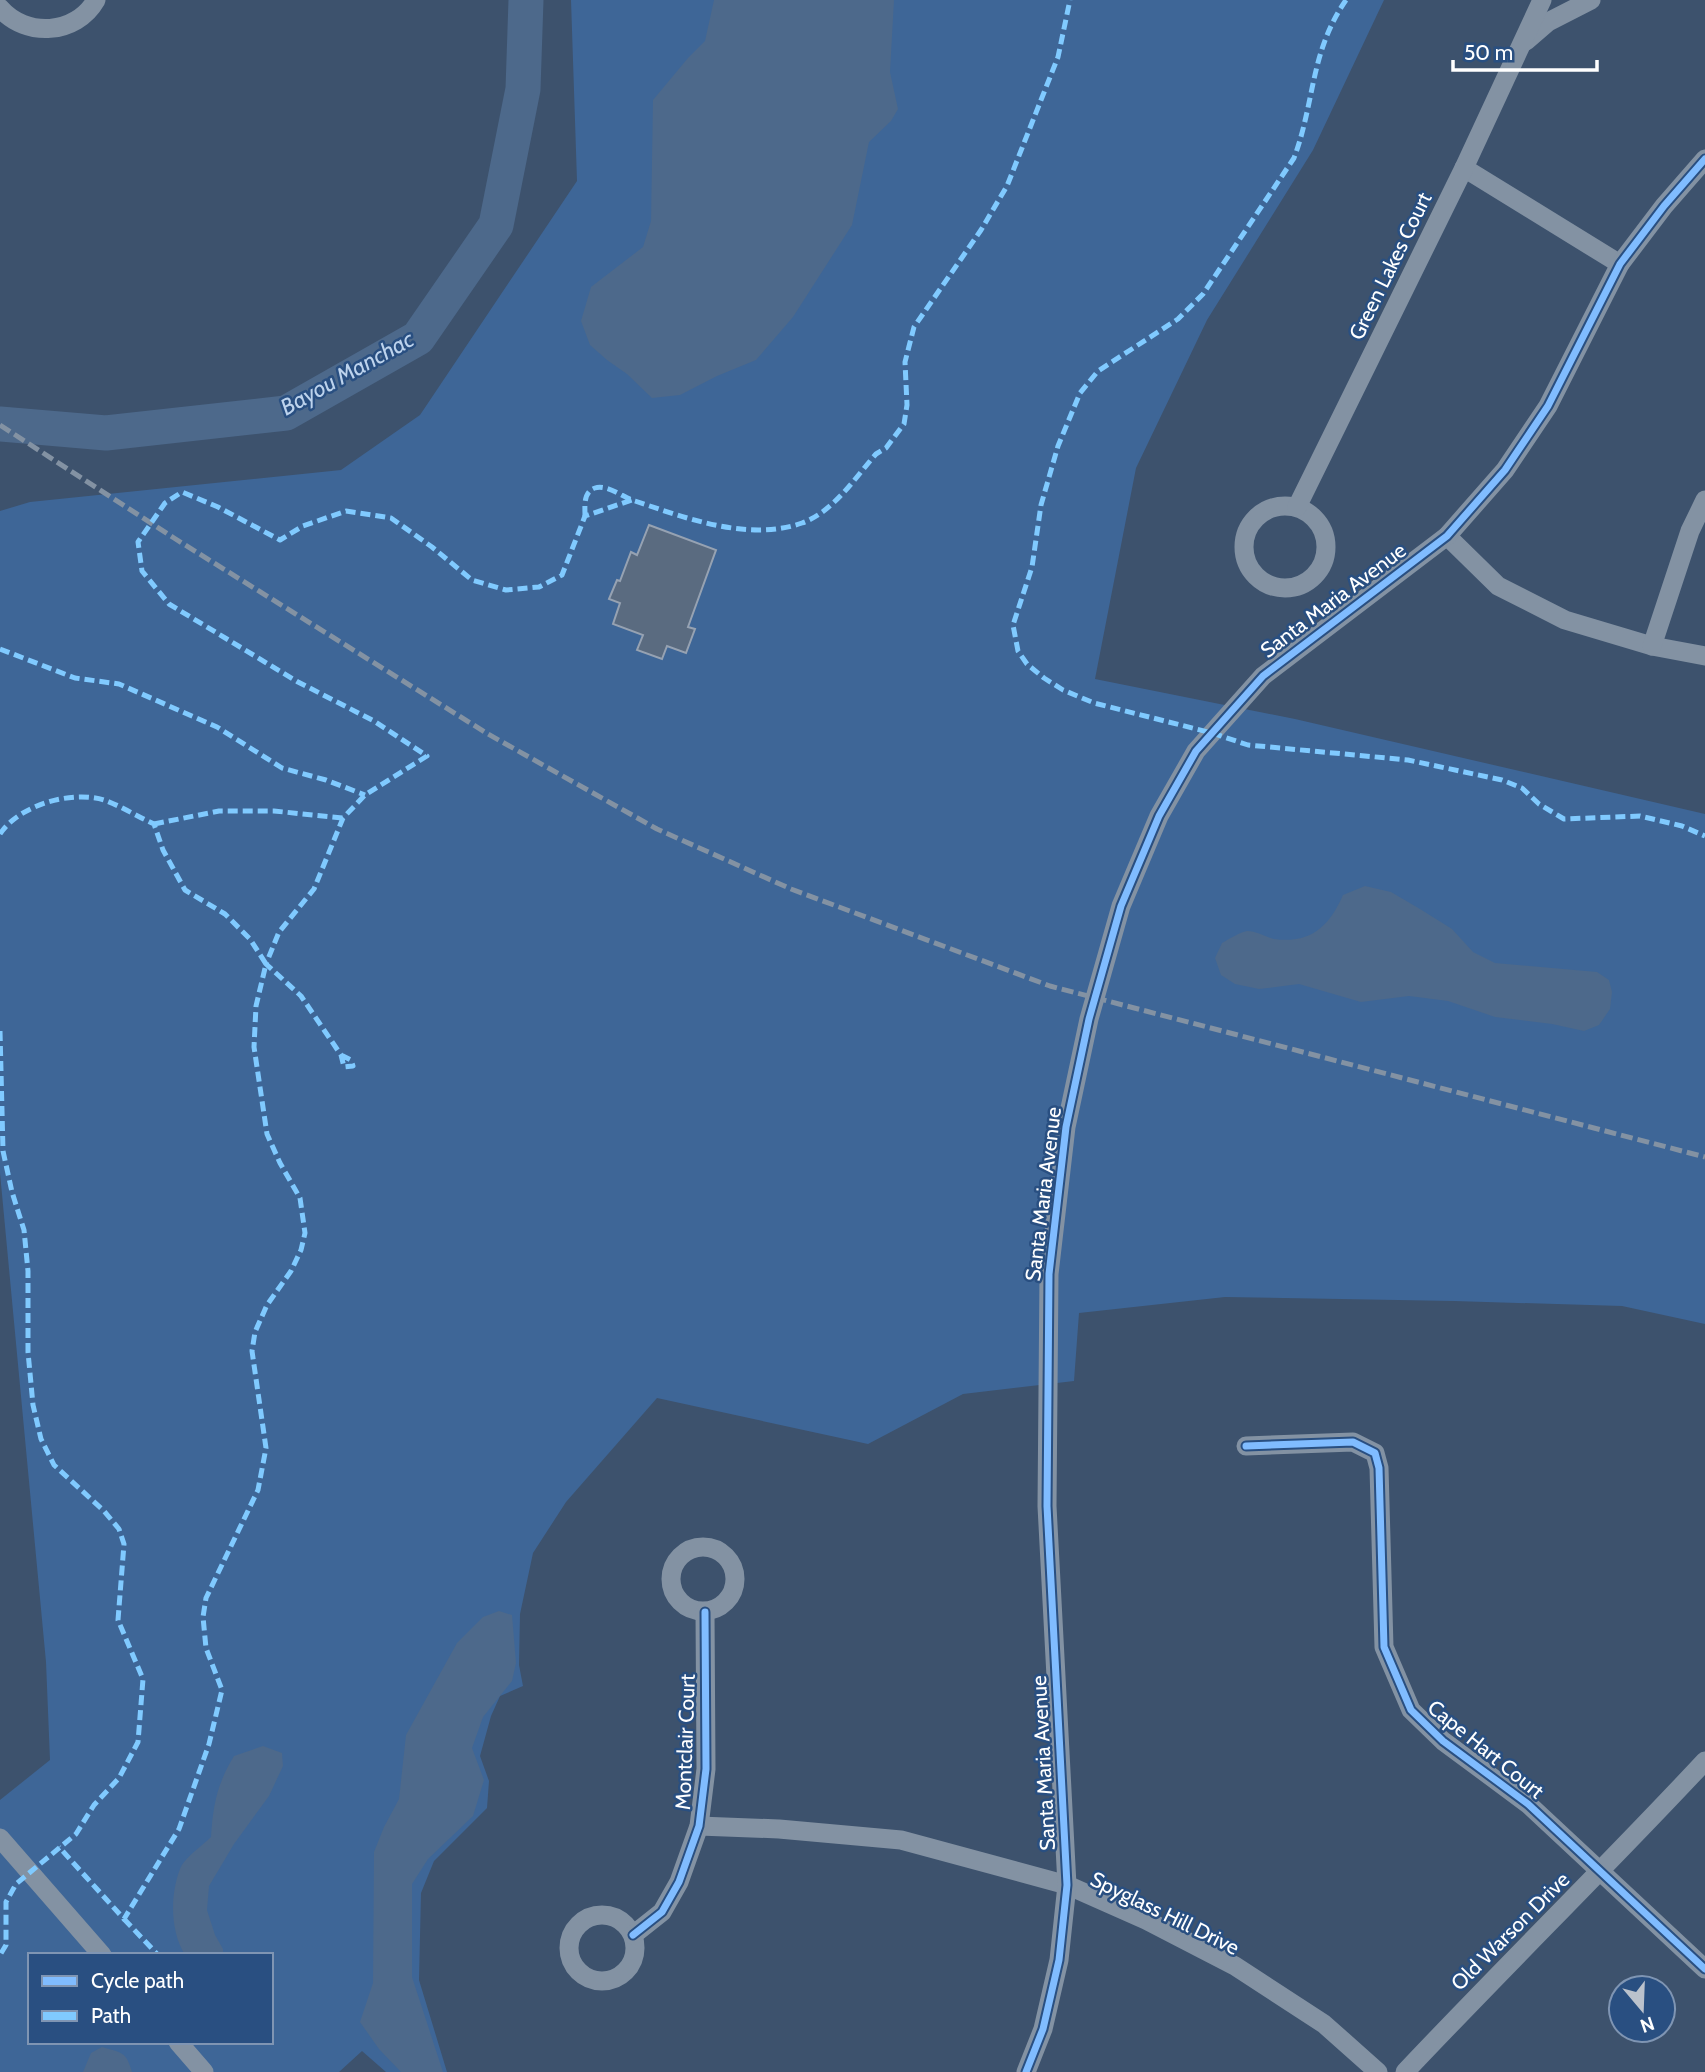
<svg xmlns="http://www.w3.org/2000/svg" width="1705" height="2072" font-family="Cabin,sans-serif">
<rect width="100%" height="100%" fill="#3d526d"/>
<!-- green -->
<path fill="#3e6697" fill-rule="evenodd" d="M571,0H1384L1313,150L1207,320L1136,468L1095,679L1295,719L1705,814V1324L1622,1306L1454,1301L1225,1297L1079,1313L1074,1381L963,1394L868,1444L657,1398L566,1502L533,1553L520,1614L519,1665L523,1686L500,1696L491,1716L480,1756L489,1781L487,1808L434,1861L421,1893L419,1980L447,2072H386L362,2051L339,2072H0V1800L50,1760L46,1662L0,1173V511L30,502L341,470L420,415L577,181ZM30,1955H271V2042H30Z"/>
<!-- water -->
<g fill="#4d698b">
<polygon points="714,0 894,0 890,72 898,109 891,121 869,142 852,225 793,317 756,360 717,376 680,395 652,398 627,374 607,360 590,345 581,321 591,287 643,247 651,221 653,100 688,58 705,41"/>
<path d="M1365,886L1391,892L1420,909L1452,929L1473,952L1495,963L1597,972L1609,980L1612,992L1610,1009L1599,1025L1584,1031L1552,1024L1495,1017L1448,1001L1409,996L1361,1002L1299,984L1259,989L1235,984L1221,975L1215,958L1222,943C1229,939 1240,932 1247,931C1256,931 1266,937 1274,939C1310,944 1329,927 1343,895Z"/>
<polygon points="499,1611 512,1615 516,1663 512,1681 483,1717 472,1748 484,1780 473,1816 428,1859 412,1884 412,1977 443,2072 401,2072 379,2049 360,2022 373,1983 374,1852 384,1827 399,1799 406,1735 457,1643 483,1617"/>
<path d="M263,1746L282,1753L283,1766L269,1796L234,1844L209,1886L207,1910L215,1935L223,1949V1955H185C170,1931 170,1895 180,1869C184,1858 202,1846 211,1837C213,1805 217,1784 234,1756Z"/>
<path d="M102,2047C122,2053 126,2051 132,2072H83L91,2053Z"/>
</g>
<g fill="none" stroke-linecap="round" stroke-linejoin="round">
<!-- river -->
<polyline stroke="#4d698b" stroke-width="35" points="0,424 106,433 286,413 418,338 496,225 523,89 526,0"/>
</g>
<!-- building -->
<polygon fill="#5a6b80" stroke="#96a2b2" stroke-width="2" points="649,525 716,550 688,627 695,629 686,653 667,646 662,659 637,650 643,635 613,624 620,603 609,599 617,580 620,581 631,552 637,555"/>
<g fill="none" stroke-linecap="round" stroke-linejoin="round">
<!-- minor -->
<g stroke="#8392a3" stroke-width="19">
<path d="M0,8C26,38 76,35 96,0"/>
<polyline points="1526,41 1548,22 1591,0"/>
<polyline points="1464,168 1620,264"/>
<circle cx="1285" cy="547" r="41"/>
<polyline points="1297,507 1464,168 1542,0"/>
<polyline points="1447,536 1498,586 1565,620 1652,646 1705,656"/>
<polyline points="1652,646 1690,531 1705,500"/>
<polyline points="1246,1446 1353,1442 1375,1453 1379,1468 1384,1647 1411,1710 1443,1741 1528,1804 1705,1969"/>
<circle cx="703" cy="1579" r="32"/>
<polyline points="699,1826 779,1829 901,1840 1067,1885 1146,1920 1235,1966 1324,2024 1378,2072"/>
<polyline points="0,1838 102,1955"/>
<circle cx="602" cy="1948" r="33"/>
<polyline points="633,1935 662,1912 679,1882 699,1826 706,1769 705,1612"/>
<polyline points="178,2042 204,2072"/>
<polyline points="1026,2072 1043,2029 1059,1960 1067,1885 1047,1506 1049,1274 1066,1127 1089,1019 1121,906 1159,816 1196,751 1263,676 1447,536 1505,470 1548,406 1620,264 1664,206 1705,159"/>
<path d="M1405,2072C1504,1967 1607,1866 1705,1761"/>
</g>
<!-- rail -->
<polyline stroke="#8392a3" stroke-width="5" stroke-dasharray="12 5" stroke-linecap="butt" points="0,425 174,538 488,734 657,829 791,889 1050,986 1705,1157"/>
<!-- quiet -->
<g stroke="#80caff" stroke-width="5" stroke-dasharray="10 5" stroke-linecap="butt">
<path d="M1346,0C1310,52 1315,102 1294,158L1203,294L1178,319L1098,371L1080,393L1058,446L1041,505L1032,567L1013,625L1018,651L1027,664L1044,678L1063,690L1094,703L1212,733L1248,745L1408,760L1502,780L1522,788L1539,804L1564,819L1640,816L1682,826L1705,836"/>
<path d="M585,516C585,506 583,492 595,488C607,484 624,498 635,501C686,518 748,542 802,523C833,512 855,478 876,454L886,448L904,424L907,405L905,362L914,327L981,230L1007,186L1058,57L1070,0"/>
<polyline points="0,649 75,678 119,684 217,727 282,768 326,780 365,795"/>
<polyline points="154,824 219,811 274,811 343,818"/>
<path d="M0,834C19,805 72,790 104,800C121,806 138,817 154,824L163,850L185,890L225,914L250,939L266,964L256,1006L254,1047L267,1134L280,1163L300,1198L305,1233L301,1250L291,1271L267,1305L255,1332L252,1351L266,1448L258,1490L206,1598L203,1617L206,1648L222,1690L209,1744L179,1829L124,1919L59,1847"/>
<polyline points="0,1031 3,1151 12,1192 24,1230 28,1271 28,1352 33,1405 41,1439 54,1465 104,1511 119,1529 124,1544 118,1620 143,1679 138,1742 119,1778 94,1805 76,1834 16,1884 6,1902 6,1945 0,1955"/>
<polyline points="341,1055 351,1060 353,1066 344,1067 341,1055 301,996 266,964 279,932 314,889 343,818 365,795 427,756 374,721 298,682 169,604 142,571 138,542 165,503 182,492 218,507 280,540 303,526 346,511 391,518 432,547 472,580 506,590 539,587 562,575 585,516 632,500"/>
<polyline points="124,1919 158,1955"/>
</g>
<defs>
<g id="cycleway">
<polyline points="1246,1446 1353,1442 1375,1453 1379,1468 1384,1647 1411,1710 1443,1741 1528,1804 1705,1969"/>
<polyline points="633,1935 662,1912 679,1882 699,1826 706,1769 705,1612"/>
<polyline points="1026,2072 1043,2029 1059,1960 1067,1885 1047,1506 1049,1274 1066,1127 1089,1019 1121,906 1159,816 1196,751 1263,676 1447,536 1505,470 1548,406 1620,264 1664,206 1705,159"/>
</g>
</defs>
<!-- cycleway casing -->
<use href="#cycleway" stroke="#294f81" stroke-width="11"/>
<!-- cycleway -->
<use href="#cycleway" stroke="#80bcff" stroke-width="7"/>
</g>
<g text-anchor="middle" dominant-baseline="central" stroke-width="5" stroke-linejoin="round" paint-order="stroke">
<!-- street labels -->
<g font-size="21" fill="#fff" stroke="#294f81">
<text transform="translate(1390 266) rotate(-64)">Green Lakes Court</text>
<text transform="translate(1333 600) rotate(-37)">Santa Maria Avenue</text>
<text transform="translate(1043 1194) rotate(-83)">Santa Maria Avenue</text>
<text transform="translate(685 1742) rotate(-88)">Montclair Court</text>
<text transform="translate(1486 1749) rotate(39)">Cape Hart Court</text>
<text transform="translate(1043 1763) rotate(-93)">Santa Maria Avenue</text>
<text transform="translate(1165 1913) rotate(26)">Spyglass Hill Drive</text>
<text transform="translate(1510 1931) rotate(-45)">Old Warson Drive</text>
</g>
<!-- water labels -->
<g font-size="23" font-style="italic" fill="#bdd3ed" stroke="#294f81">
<text transform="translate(347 373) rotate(-29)">Bayou Manchac</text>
</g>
</g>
<!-- legend -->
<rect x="28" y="1953" width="245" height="91" fill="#294f81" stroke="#7f95b3" stroke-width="2"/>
<rect x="42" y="1976" width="35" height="10" fill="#80bcff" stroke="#7f95b3" stroke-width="2"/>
<text x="91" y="1988" font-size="21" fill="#ffffff">Cycle path</text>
<rect x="42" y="2011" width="35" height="10" fill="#80caff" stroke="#7f95b3" stroke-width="2"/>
<text x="91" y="2023" font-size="21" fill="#ffffff">Path</text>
<!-- north arrow -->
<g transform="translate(1642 2009) rotate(161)"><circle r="33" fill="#294f81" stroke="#7f95b3" stroke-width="2"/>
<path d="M0-5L12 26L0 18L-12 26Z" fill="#bbc2cc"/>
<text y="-10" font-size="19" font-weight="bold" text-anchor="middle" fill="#ffffff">N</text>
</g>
<!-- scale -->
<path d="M1453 60v10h144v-10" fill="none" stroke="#ffffff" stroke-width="3.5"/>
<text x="1464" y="60" font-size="21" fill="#ffffff" stroke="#294f81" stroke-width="5" paint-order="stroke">50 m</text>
</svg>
